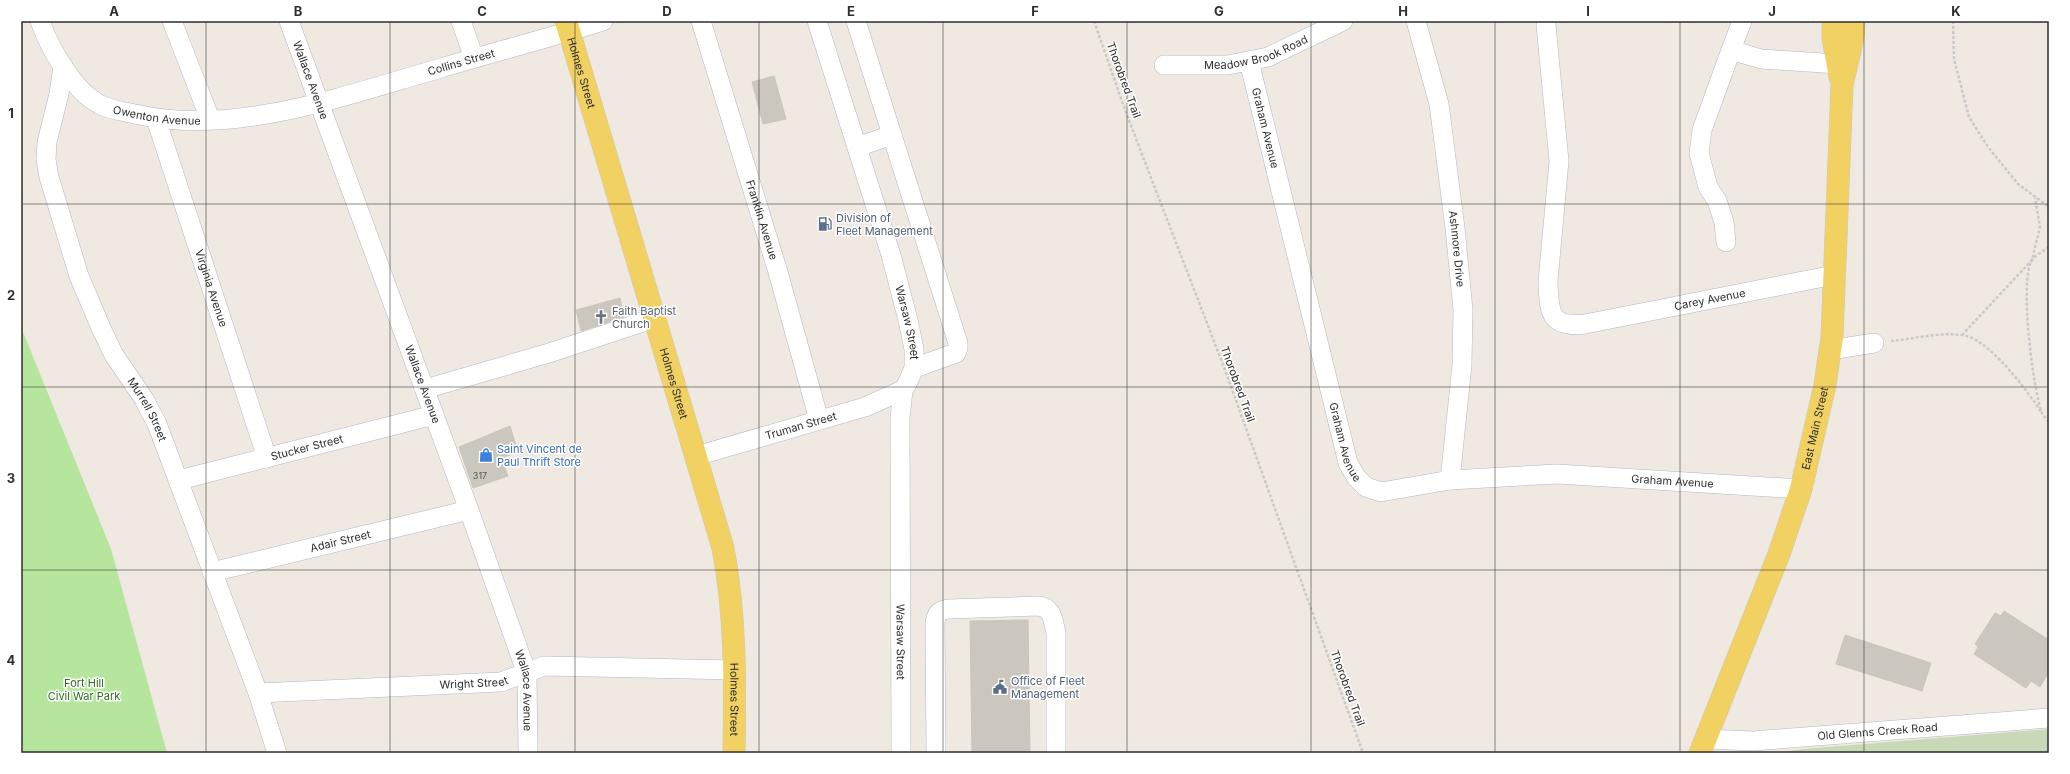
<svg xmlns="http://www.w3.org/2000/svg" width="2070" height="774" font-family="Inter,sans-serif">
<rect width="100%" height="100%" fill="#efe9e1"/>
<!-- green -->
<polygon fill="#b6e59e" points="21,327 111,549 167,753 21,753"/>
<!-- cemetery -->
<polygon fill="#c8d9b8" points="2049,729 2049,753 1777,753 1803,749"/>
<!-- building -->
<g fill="#cbc7bf" stroke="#cbc5ba">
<polygon points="774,76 786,119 763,124 752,82"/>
<polygon points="620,298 624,317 581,331 576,310"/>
<polygon points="510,426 518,452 501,458 508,476 473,488 459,447"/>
<polygon points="2004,611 2049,640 2049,672 2040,687 2031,681 2026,688 1974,654 1978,647 1975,644 1995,613 2001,616"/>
<polygon points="1028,620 1030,753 972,753 970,621"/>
<polygon points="1845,635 1931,663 1922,691 1836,664"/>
</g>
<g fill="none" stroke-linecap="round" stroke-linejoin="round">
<defs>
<g id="minor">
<path id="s1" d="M40,21C50,49 73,90 99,104C109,110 123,111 135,114C234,137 346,95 441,68C495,52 549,38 603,21"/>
<polyline points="172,21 210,119"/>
<path id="s2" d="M289,21L469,510L527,674L528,753"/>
<polyline points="461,21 474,58"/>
<path id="s3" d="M701,21L778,272L819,420"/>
<path id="s4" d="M817,21L891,255L908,320L914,349V368L907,384L903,390L900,418L901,753"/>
<polyline points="856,21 892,135 857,147"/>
<path id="s5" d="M1416,21L1439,104L1455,228L1463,310L1462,365L1450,480"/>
<path id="s6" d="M1546,25L1559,161L1548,281C1549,312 1549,328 1585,324L1834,275"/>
<polyline points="1731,50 1742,21"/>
<path id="s7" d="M1249,61L1348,463L1356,477L1366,487L1381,492L1450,480L1557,474L1801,489"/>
<path id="s8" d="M1164,65H1228L1268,57L1343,21"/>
<path id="s9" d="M63,66L59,94L47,142L46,159L49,177L79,276L101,328L114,355L144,399L157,424L258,693L277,753"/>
<path id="s10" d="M156,119L267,458"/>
<polyline points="892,135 958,343 958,348 956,353 914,368"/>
<polyline points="1726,242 1724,222 1717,201 1708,187 1699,153 1702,130 1731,50 1761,59 1838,64"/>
<polyline points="1830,350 1874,343"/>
<polyline points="425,389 549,353 655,318"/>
<path id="s11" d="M696,456L865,407L903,390"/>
<path id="s12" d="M179,480L434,415"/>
<path id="s13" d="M212,572L469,510"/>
<path id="s14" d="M258,693L501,682L544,666L735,670"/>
<path id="s15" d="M1706,739L1753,741L2049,718"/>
<path d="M936,753L935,624C936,614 938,611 948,609L1038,606C1053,607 1053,621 1056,633V753"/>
</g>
<g id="major">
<path id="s16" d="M566,21L723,548C736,616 735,684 734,753"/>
<polyline points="1833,21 1833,38 1840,77"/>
<path id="s17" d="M1700,753L1779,554L1801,489L1825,385L1832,337L1842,85L1853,37L1854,21"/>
</g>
</defs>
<!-- minor casing -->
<use href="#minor" stroke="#b4b7c1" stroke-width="20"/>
<!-- major casing -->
<use href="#major" stroke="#c9c9c9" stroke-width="23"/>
<!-- path -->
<g stroke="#c9c9c9" stroke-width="2.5" stroke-dasharray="3 2" stroke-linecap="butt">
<polyline points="1094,21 1125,110 1225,370 1363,753"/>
<polyline points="1953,21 1954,59 1969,117 1988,147 2018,184 2049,207"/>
<path d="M2049,247C2044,251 2035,255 2032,260C2019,280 2033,390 2042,413C2044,416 2047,420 2049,423"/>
<polyline points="1962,335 2032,260 2040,227 2035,198"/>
<path d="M1891,341C1913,339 1939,332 1962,335C1989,338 2027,391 2042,413"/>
</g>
<!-- minor -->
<use href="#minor" stroke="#fff" stroke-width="19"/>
<!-- major -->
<use href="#major" stroke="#f2d163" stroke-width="22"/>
</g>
<!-- grid -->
<path fill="none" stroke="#2e2e2e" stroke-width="1" stroke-opacity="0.55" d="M206,21V753M390,21V753M575,21V753M759,21V753M943,21V753M1127,21V753M1311,21V753M1495,21V753M1680,21V753M1864,21V753M21,204H2049M21,387H2049M21,570H2049"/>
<!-- icons -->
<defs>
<symbol id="fuel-bare" viewBox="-9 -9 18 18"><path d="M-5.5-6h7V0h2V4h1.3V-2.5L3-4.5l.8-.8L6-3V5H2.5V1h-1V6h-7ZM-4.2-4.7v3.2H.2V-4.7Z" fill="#5c6f8a" stroke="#fff" stroke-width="2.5" paint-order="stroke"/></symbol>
<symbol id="church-bare" viewBox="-9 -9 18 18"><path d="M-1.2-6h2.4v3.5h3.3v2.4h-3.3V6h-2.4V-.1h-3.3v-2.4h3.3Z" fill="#6b7280" stroke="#fff" stroke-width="2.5" paint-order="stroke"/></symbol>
<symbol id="shop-bare" viewBox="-9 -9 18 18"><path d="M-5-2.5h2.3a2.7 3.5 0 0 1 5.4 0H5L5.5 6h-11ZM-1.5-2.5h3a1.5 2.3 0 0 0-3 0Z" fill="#3f7fe0" stroke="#fff" stroke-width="2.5" paint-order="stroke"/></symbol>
<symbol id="civic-bare" viewBox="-9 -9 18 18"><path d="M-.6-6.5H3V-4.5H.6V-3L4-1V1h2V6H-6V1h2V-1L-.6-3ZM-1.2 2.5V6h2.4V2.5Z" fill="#5c6f8a" stroke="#fff" stroke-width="2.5" paint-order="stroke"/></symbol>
</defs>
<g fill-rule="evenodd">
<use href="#fuel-bare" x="815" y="214" width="20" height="20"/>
<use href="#church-bare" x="591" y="307" width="20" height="20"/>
<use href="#shop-bare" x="476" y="445" width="20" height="20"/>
<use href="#civic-bare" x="990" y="677" width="20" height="20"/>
</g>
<g text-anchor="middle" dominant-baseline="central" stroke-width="3" stroke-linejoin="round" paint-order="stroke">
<!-- number labels -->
<g font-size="9" fill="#555452">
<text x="480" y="475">317</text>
</g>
<!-- street labels -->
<g font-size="11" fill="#2e2e2e" stroke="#fff">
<text stroke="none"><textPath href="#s8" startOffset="94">Meadow Brook Road</textPath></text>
<text stroke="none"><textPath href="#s1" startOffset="475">Collins Street</textPath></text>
<text stroke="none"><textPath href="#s16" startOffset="54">Holmes Street</textPath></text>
<text stroke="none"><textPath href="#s2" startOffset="63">Wallace Avenue</textPath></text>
<text transform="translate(1124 80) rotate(70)">Thorobred Trail</text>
<text stroke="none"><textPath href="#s1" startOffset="163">Owenton Avenue</textPath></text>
<text stroke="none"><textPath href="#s7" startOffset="69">Graham Avenue</textPath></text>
<text stroke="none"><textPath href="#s3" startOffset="208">Franklin Avenue</textPath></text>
<text stroke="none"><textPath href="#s5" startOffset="232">Ashmore Drive</textPath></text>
<text stroke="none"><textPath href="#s10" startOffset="178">Virginia Avenue</textPath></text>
<text stroke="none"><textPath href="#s6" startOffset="454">Carey Avenue</textPath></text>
<text stroke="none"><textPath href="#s4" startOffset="315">Warsaw Street</textPath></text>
<text stroke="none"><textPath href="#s16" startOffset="378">Holmes Street</textPath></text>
<text stroke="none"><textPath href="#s2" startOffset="387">Wallace Avenue</textPath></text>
<text transform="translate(1238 384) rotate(70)">Thorobred Trail</text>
<text stroke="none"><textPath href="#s9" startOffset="367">Murrell Street</textPath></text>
<text stroke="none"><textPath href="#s11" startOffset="109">Truman Street</textPath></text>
<text stroke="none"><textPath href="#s17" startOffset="345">East Main Street</textPath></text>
<text stroke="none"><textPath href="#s7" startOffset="393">Graham Avenue</textPath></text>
<text stroke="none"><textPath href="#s12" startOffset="132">Stucker Street</textPath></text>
<text stroke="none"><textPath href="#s7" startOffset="753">Graham Avenue</textPath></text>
<text stroke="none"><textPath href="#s13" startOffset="132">Adair Street</textPath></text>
<text stroke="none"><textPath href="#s4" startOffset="638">Warsaw Street</textPath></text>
<text stroke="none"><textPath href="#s14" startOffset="216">Wright Street</textPath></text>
<text transform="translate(1348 688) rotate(70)">Thorobred Trail</text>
<text stroke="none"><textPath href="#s2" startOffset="711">Wallace Avenue</textPath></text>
<text stroke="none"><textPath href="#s16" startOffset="702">Holmes Street</textPath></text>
<text stroke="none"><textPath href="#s15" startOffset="172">Old Glenns Creek Road</textPath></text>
</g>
<!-- service labels -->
<g font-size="11" fill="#4e5e75" stroke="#fff" text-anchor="start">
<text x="836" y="218">Division of<tspan x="836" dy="13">Fleet Management</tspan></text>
<text x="1011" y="681">Office of Fleet<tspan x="1011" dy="13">Management</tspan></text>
</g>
<!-- worship labels -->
<g font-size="11" fill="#5b616d" stroke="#fff" text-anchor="start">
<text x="612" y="311">Faith Baptist<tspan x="612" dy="13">Church</tspan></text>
</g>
<!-- shop labels -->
<g font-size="11" fill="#366cbe" stroke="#fff" text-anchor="start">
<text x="497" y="449">Saint Vincent de<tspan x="497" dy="13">Paul Thrift Store</tspan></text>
</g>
<!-- park labels -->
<g font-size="11" fill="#2c6e1b" stroke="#fff">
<text x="84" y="683">Fort Hill<tspan x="84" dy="13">Civil War Park</tspan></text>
</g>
</g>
<!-- border -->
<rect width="2070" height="774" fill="none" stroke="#ffffff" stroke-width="44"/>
<rect x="22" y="22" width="2026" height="730" fill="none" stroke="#2e2e2e" stroke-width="1.5"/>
<g font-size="13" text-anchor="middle" font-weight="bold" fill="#2e2e2e">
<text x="114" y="16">A</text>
<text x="298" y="16">B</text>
<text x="482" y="16">C</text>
<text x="667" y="16">D</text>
<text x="851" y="16">E</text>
<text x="1035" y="16">F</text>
<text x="1219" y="16">G</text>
<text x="1403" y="16">H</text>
<text x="1588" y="16">I</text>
<text x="1772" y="16">J</text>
<text x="1956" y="16">K</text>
<text x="11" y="118">1</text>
<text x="11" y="300">2</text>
<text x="11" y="483">3</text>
<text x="11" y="665">4</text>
</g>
</svg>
